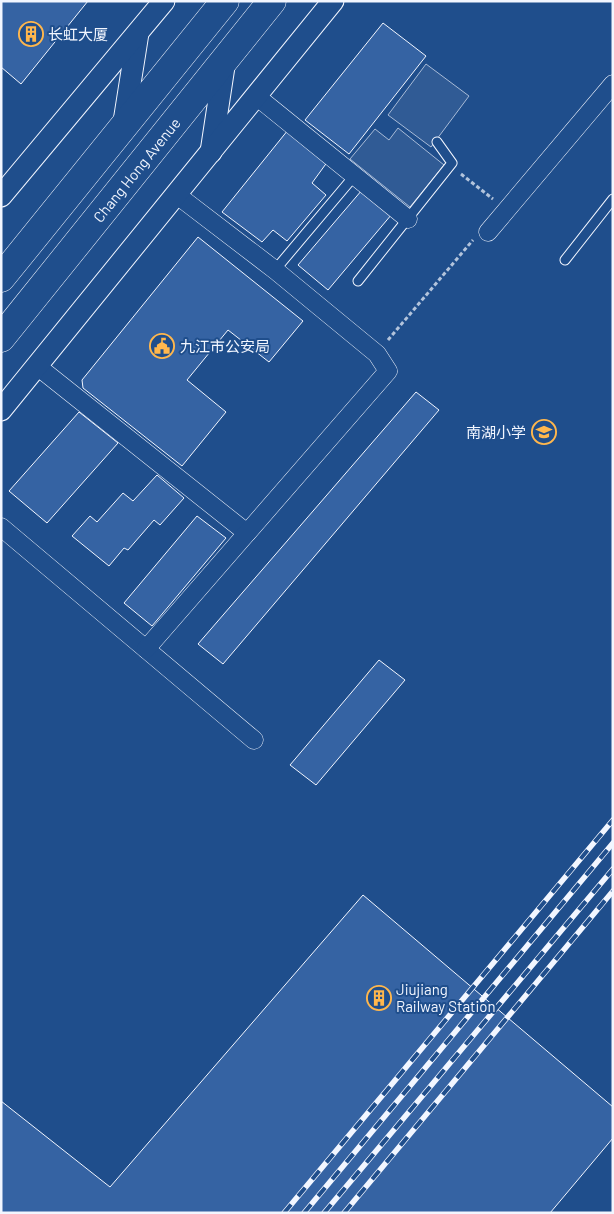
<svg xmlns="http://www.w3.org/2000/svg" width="614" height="1214" font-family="Barlow,'Noto Sans SC',sans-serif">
<rect width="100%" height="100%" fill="#1f4e8c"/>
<!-- parking -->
<g fill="#305b95" stroke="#a8bbd7">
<polygon points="426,64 469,96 431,147 388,115"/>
<polygon points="398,128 444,165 410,207 350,159 375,129 389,140"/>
</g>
<!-- building -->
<g fill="#3563a3" stroke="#f2f6ff">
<polygon points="1,1 88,1 21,84 1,67"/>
<polygon points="383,23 426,56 349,154 305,120"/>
<polygon points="288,130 328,161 312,183 326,195 287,241 273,230 262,242 222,212"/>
<polygon points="362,190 392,214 328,290 298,265"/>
<polygon points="198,237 303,321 269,362 228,330 187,380 226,412 182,466 83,388 82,380"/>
<polygon points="416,392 439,410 223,664 198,644"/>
<polygon points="79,412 118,443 47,523 9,491"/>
<polygon points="157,475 184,498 160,525 154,520 128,550 124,548 109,566 72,536 90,516 97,522 123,493 133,501"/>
<polygon points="197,516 226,538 152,626 124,603"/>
<polygon points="379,660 405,680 316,785 290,765"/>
<polygon points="363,895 613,1107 613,1138 550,1213 1,1213 1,1101 110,1187"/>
</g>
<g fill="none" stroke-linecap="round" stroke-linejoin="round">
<defs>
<g id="service">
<polyline points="565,260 613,199"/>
<polyline points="275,270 355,175"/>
<polyline points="358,281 452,163 437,142"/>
</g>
<g id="minor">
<polyline points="256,96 408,219"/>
<polyline points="488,232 613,84"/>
<polyline points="37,366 247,533"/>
<polyline points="1,527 254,740"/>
<polyline points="146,649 388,371 377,354 275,270 177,195"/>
</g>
<g id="tertiary">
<polyline points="123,128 138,33"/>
<polyline points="211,152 225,60"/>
<polyline points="1,196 164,1"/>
<polyline points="1,410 333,1"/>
</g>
<g id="trunk">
<polyline points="1,278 225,1"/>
<path id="s1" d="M1,338L272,1"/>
</g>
</defs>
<!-- service casing -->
<use href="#service" stroke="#f2f6ff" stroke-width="11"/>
<!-- minor casing -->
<use href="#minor" stroke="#f2f6ff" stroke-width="19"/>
<!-- tertiary casing -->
<use href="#tertiary" stroke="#f2f6ff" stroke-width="23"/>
<!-- trunk casing -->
<use href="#trunk" stroke="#f2f6ff" stroke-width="29"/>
<!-- path -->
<g stroke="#b3c4dc" stroke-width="3" stroke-dasharray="4 2.5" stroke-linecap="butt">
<polyline points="461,174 493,199"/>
<polyline points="388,340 473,240"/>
</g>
<!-- service -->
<use href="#service" stroke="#1f4e8c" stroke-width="9"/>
<!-- minor -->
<use href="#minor" stroke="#1f4e8c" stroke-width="18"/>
<!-- tertiary -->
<use href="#tertiary" stroke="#1f4e8c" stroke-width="21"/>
<!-- trunk -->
<use href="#trunk" stroke="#1f4e8c" stroke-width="28"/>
<defs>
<g id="rail">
<polyline points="284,1213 613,820"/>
<polyline points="304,1213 613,843"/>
<polyline points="324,1213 613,869"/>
<polyline points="344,1213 613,891"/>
</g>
</defs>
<!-- rail casing -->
<use href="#rail" stroke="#f2f6ff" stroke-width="5.5"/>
<!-- rail -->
<use href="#rail" stroke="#1f4e8c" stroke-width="4" stroke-dasharray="11" stroke-linecap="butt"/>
</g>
<!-- icons -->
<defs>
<symbol id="building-ring" viewBox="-11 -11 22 22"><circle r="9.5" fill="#1f4e8c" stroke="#ffb74d" stroke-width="1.5"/><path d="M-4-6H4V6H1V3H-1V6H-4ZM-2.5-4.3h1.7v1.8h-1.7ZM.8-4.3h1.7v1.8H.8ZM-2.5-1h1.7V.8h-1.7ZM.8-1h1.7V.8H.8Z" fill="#ffb74d"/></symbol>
<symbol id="civic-ring" viewBox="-11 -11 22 22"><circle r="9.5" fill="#1f4e8c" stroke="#ffb74d" stroke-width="1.5"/><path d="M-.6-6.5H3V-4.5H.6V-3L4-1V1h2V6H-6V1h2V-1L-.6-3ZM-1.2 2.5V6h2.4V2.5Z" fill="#ffb74d"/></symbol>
<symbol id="school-ring" viewBox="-11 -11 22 22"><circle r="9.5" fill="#1f4e8c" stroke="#ffb74d" stroke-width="1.5"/><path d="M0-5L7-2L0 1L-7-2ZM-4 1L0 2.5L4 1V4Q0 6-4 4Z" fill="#ffb74d"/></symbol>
</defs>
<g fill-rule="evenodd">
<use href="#building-ring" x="17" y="20" width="28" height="28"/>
<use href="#civic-ring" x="148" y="332" width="28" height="28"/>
<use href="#school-ring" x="530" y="418" width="28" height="28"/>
<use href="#building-ring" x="365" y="984" width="28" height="28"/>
</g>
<g text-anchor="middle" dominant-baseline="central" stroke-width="4" stroke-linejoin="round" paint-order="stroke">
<!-- poi labels -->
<g font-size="15" fill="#f2f6ff" stroke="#1f4e8c" text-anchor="start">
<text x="48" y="34">长虹大厦</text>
<text x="180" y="346">九江市公安局</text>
<text x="526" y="432" text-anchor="end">南湖小学</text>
<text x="396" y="989">Jiujiang<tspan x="396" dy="17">Railway Station</tspan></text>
</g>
<!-- street labels -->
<g font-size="15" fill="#f2f6ff" stroke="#1f4e8c">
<text stroke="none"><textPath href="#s1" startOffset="216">Chang Hong Avenue</textPath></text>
</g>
</g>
<!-- border -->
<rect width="614" height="1214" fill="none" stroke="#f2f6ff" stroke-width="5"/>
</svg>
